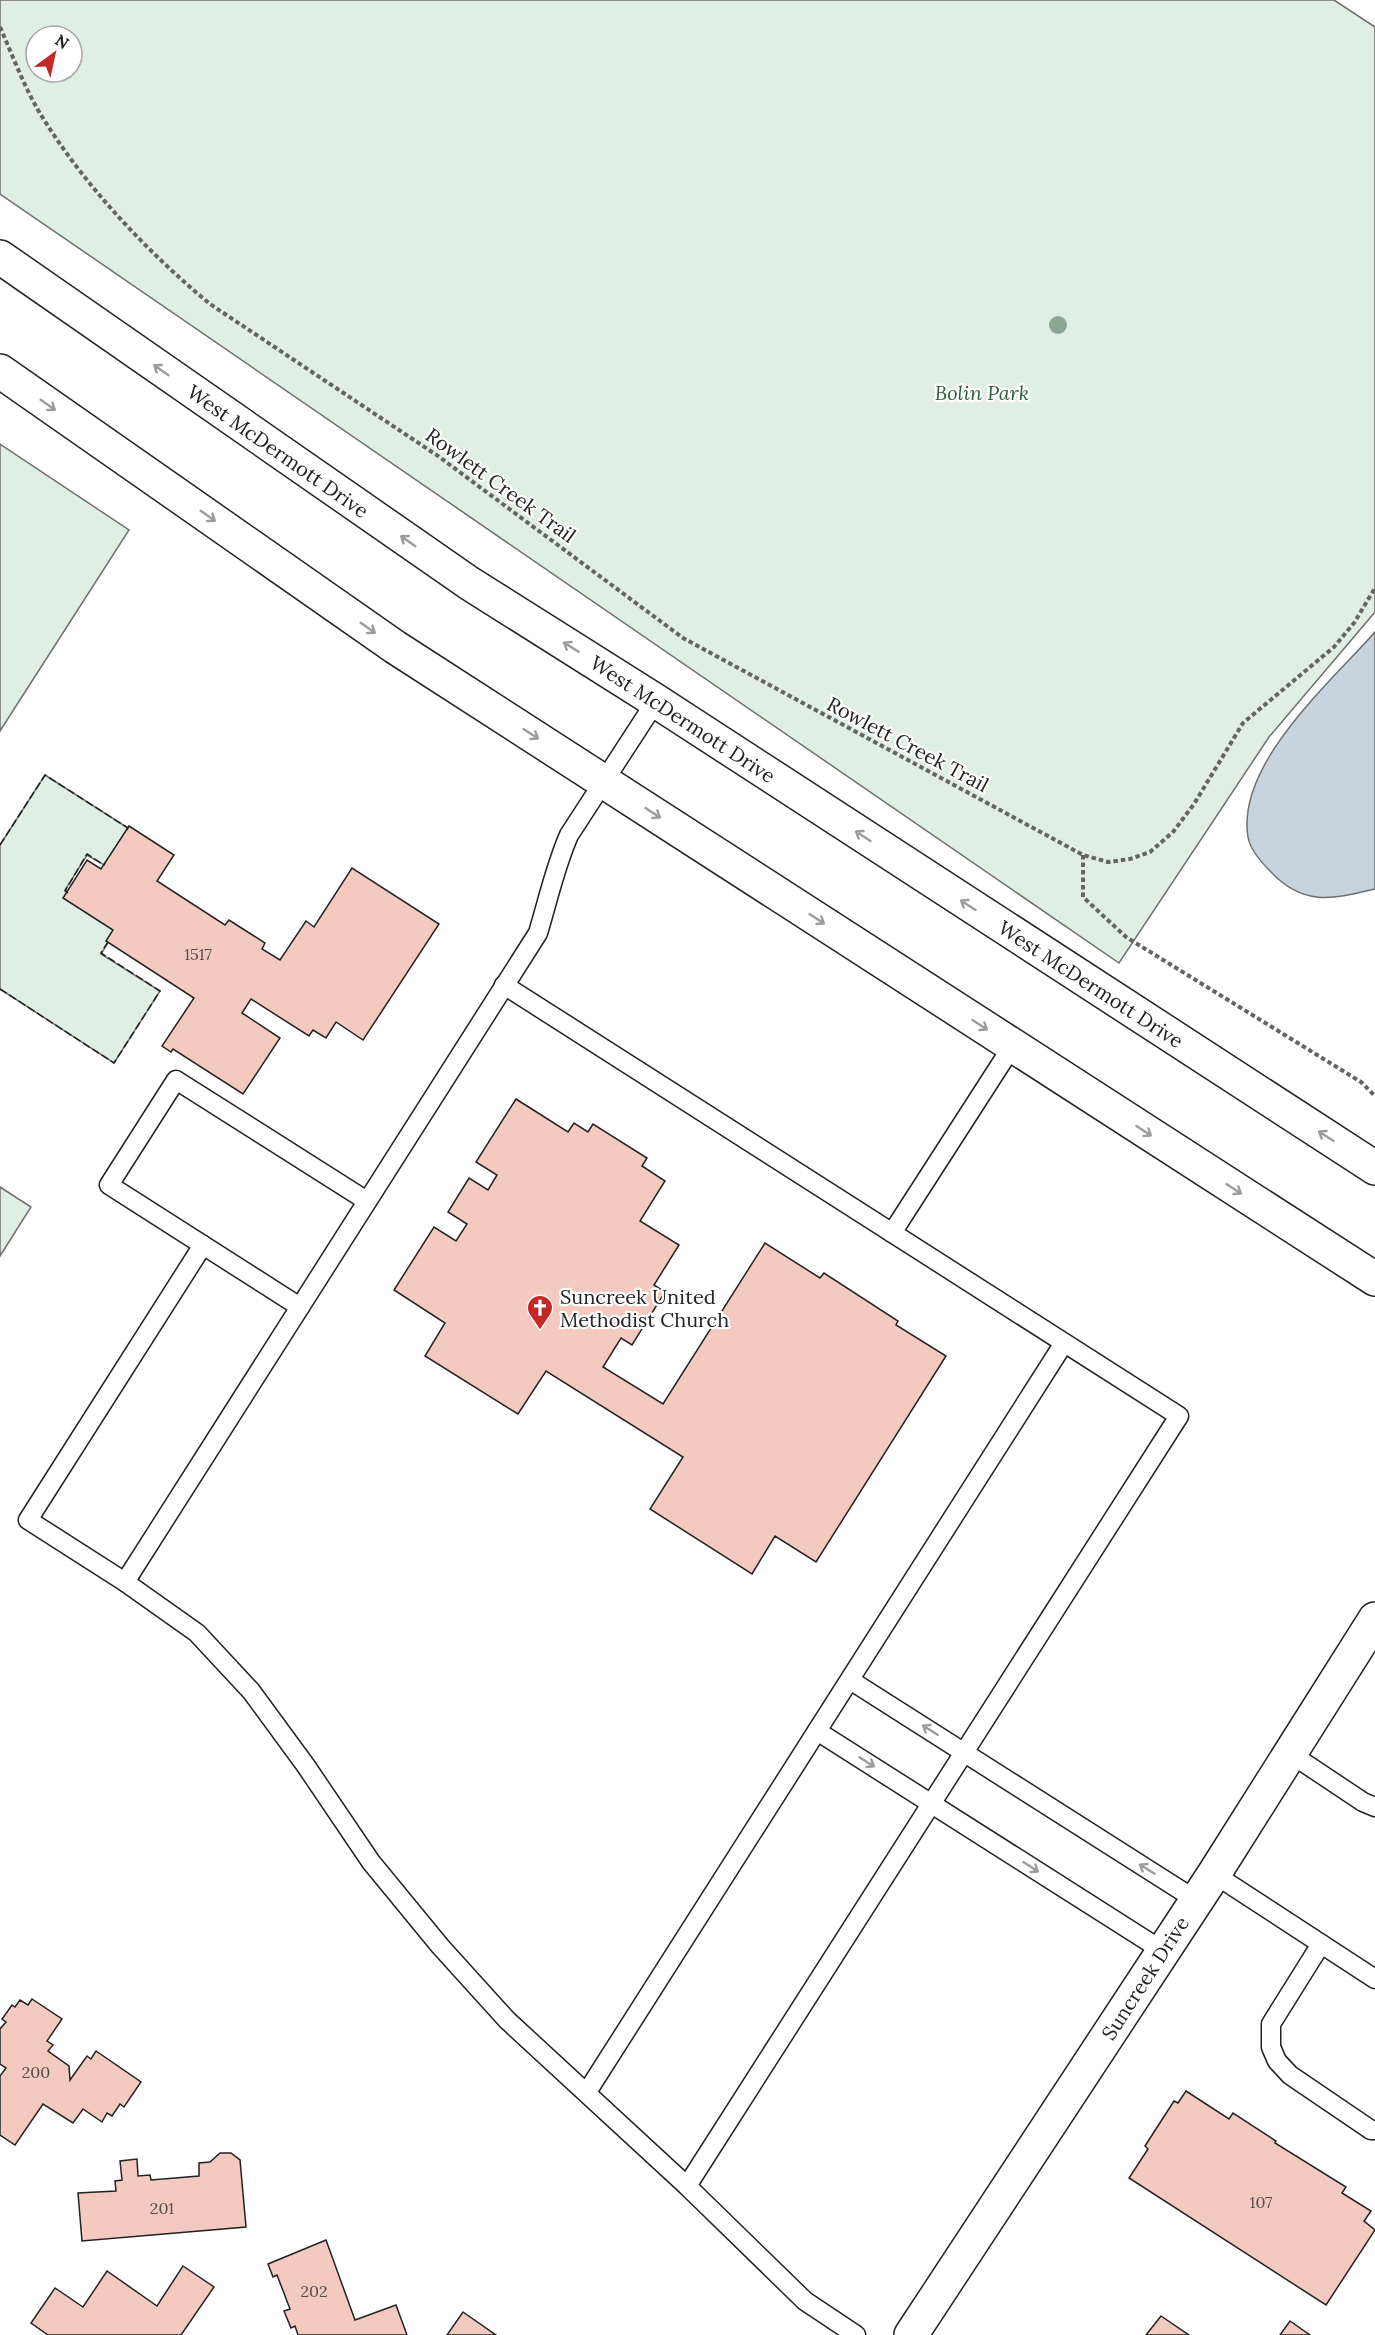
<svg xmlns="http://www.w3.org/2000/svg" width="1375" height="2335" font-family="Lora,serif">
<rect width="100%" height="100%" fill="#fff"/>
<!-- green -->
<g fill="#e0efe3" stroke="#6f6f6f" stroke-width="1.5" fill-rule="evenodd">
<path d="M0,0H1334L1375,27V612L1269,737L1119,963L0,194ZM36,36H72V72H36Z"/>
<polygon points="0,444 129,530 0,731"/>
<polygon points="45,775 128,828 104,865 87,855 65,890 119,925 101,954 160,991 114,1063 0,989 0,845"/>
<polygon points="0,1187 31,1207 0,1256"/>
</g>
<!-- water -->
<path fill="#c7d3dd" stroke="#6f6f6f" stroke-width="1.5" d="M1375,632V889C1333,899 1303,907 1270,871C1261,862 1250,849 1248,837C1236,764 1331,682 1375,632Z"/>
<!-- building -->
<g fill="#f3c9c0" stroke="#222" stroke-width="1.5">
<polygon points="129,826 174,855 157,881 225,925 229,920 265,943 262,949 280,960 306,921 314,927 352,868 439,924 363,1040 336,1022 326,1038 313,1030 309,1036 251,999 242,1013 280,1038 243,1094 173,1049 171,1052 162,1046 194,998 106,941 113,930 63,898 87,860 101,869"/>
<polygon points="516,1099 568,1132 574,1123 588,1132 593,1124 647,1158 642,1166 665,1181 640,1221 679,1245 654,1285 665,1292 632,1345 621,1338 603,1367 663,1404 765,1243 820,1278 824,1273 898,1321 896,1325 946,1356 816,1562 775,1536 752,1574 650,1509 683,1457 546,1371 518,1414 425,1356 445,1323 394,1290 434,1227 456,1241 467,1224 448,1212 469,1178 488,1190 497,1175 476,1162"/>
<polygon points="32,1999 62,2019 47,2041 53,2045 48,2051 69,2066 70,2080 87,2056 91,2059 96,2051 141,2082 124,2107 120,2104 112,2116 107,2113 102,2122 83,2109 73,2123 43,2104 15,2145 0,2135 0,2076 6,2068 0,2064 0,2029 6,2022 2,2019 12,2005 15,2007 20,2000 28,2005"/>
<polygon points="1186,2091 1229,2119 1233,2113 1276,2141 1275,2143 1346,2187 1342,2193 1371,2211 1364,2221 1375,2230 1326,2305 1129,2178 1148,2149 1145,2146 1174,2101 1178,2103"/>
<polygon points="220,2153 231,2153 240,2160 246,2227 82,2241 78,2193 116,2191 115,2181 122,2180 120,2161 137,2159 138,2176 150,2175 151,2180 199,2176 199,2163 210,2162"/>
<polygon points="326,2240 355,2320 396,2305 407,2335 298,2335 295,2326 291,2328 284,2311 290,2309 277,2275 273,2277 268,2264"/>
<polygon points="183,2266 214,2287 181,2335 48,2335 31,2323 55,2288 83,2307 107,2271 157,2306"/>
<polygon points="463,2312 496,2335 447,2335"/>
<polygon points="1161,2316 1189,2335 1146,2335"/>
<polygon points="1290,2321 1310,2335 1280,2335"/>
</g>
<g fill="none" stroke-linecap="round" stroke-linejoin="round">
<defs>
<g id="lane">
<path d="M656,701L569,835C555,867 548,900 538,933L125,1582L197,1633L251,1691L306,1766L371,1862L440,1946L507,2020L687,2186L805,2301L856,2335"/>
<polyline points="504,985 1179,1416 687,2186"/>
<polyline points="892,1233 1013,1045"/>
<polyline points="300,1307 109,1185 176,1080 367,1201"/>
<polyline points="125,1582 28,1520 203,1245"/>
<polyline points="850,1680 1196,1900"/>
<polyline points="817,1731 1163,1951"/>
<polyline points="1291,1754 1363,1802 1375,1807"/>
<polyline points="1214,1874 1375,1979"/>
<polyline points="1321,1944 1271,2024 1271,2047 1277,2061 1290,2075 1371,2130 1375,2130"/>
<polyline points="587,2092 1064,1343"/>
</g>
<g id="secondary">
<polyline points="0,257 469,583 656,701 1375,1168"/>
<polyline points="0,371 395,647 1375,1279"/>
<polyline points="911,2335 1214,1874 1375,1619"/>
</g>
</defs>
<!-- lane casing -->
<use href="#lane" stroke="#222" stroke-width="21"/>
<!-- secondary casing -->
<use href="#secondary" stroke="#222" stroke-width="36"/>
<!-- path -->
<g stroke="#646464" stroke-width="4" stroke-dasharray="4.5 3" stroke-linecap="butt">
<path d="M0,27C12,54 23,84 38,110C81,182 146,251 210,304L438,456L683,638L1083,855L1108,862L1130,859L1150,852L1173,832L1194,804L1243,723L1334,647L1354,623L1375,588"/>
<polyline points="1083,855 1083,897 1126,937 1361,1082 1375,1096"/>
</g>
<!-- lane -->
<use href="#lane" stroke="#fff" stroke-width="18"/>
<!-- secondary -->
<use href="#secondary" stroke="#fff" stroke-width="33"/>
<!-- fence -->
<g stroke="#222" stroke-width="1.5" stroke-dasharray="8 3" stroke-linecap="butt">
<polyline points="0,845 45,775 128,828 126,831"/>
<polyline points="68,893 65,891 87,854 104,865 105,863"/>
<polyline points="0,989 114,1063 160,991 101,953 109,940"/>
</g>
</g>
<!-- trees -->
<circle fill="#8da692" cx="1058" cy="325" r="9"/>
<!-- one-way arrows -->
<defs><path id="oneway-shaft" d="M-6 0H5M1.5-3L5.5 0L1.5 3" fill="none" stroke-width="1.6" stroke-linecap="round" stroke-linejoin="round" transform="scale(1.5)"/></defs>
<g stroke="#9c9c9c">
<use href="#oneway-shaft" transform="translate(161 370) rotate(-145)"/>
<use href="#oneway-shaft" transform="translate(48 405) rotate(35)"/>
<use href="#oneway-shaft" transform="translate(208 516) rotate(35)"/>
<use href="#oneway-shaft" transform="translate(408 541) rotate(-145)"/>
<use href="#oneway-shaft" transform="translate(368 628) rotate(35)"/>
<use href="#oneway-shaft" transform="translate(571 647) rotate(-148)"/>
<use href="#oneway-shaft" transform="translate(531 734) rotate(33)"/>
<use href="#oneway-shaft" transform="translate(653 813) rotate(33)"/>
<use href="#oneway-shaft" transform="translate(863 836) rotate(-147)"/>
<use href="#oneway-shaft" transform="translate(968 905) rotate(-147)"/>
<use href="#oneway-shaft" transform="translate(817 919) rotate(33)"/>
<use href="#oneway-shaft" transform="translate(980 1025) rotate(33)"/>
<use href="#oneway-shaft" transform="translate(1144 1131) rotate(33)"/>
<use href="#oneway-shaft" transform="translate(1326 1136) rotate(-147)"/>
<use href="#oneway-shaft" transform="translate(1234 1189) rotate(33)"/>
<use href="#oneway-shaft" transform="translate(930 1730) rotate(-148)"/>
<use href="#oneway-shaft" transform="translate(867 1762) rotate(32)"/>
<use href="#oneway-shaft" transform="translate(1031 1867) rotate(33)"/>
<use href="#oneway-shaft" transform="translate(1147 1869) rotate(-148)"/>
</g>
<!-- icons -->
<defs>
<symbol id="church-pin" viewBox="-11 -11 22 30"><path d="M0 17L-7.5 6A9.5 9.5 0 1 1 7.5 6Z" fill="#c62828" stroke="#fff"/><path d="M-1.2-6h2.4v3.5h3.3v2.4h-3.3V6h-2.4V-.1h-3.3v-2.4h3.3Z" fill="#fff"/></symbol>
</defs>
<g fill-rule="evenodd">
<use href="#church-pin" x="525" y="1293" width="30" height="40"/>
</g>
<g text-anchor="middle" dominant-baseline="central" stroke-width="4.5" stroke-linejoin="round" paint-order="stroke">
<!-- number labels -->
<g font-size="16" fill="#564c4a">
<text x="198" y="954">1517</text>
<text x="36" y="2072">200</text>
<text x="1261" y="2202">107</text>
<text x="162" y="2208">201</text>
<text x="314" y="2291">202</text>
</g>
<!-- park labels -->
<g font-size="20" font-style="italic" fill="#2f5e38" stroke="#fff">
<text x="982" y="392">Bolin Park</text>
</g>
<!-- street labels -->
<g font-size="20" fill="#222" stroke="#fff">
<text transform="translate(278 451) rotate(35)">West McDermott Drive</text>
<text transform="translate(501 485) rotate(36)">Rowlett Creek Trail</text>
<text transform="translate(683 719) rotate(33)">West McDermott Drive</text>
<text transform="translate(908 744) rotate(28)">Rowlett Creek Trail</text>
<text transform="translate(1091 984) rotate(33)">West McDermott Drive</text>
<text transform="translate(1145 1978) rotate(-57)">Suncreek Drive</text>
</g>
<!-- poi labels -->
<g font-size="20" fill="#222" stroke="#fff" text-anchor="start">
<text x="560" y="1296">Suncreek United<tspan x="560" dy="23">Methodist Church</tspan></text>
</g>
</g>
<!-- north arrow -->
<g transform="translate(54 54) rotate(33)"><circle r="28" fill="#ffffff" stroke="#a7a7a7" stroke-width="1.5"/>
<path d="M0-4.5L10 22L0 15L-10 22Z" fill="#c62828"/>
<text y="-9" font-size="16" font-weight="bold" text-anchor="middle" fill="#222222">N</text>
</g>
</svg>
